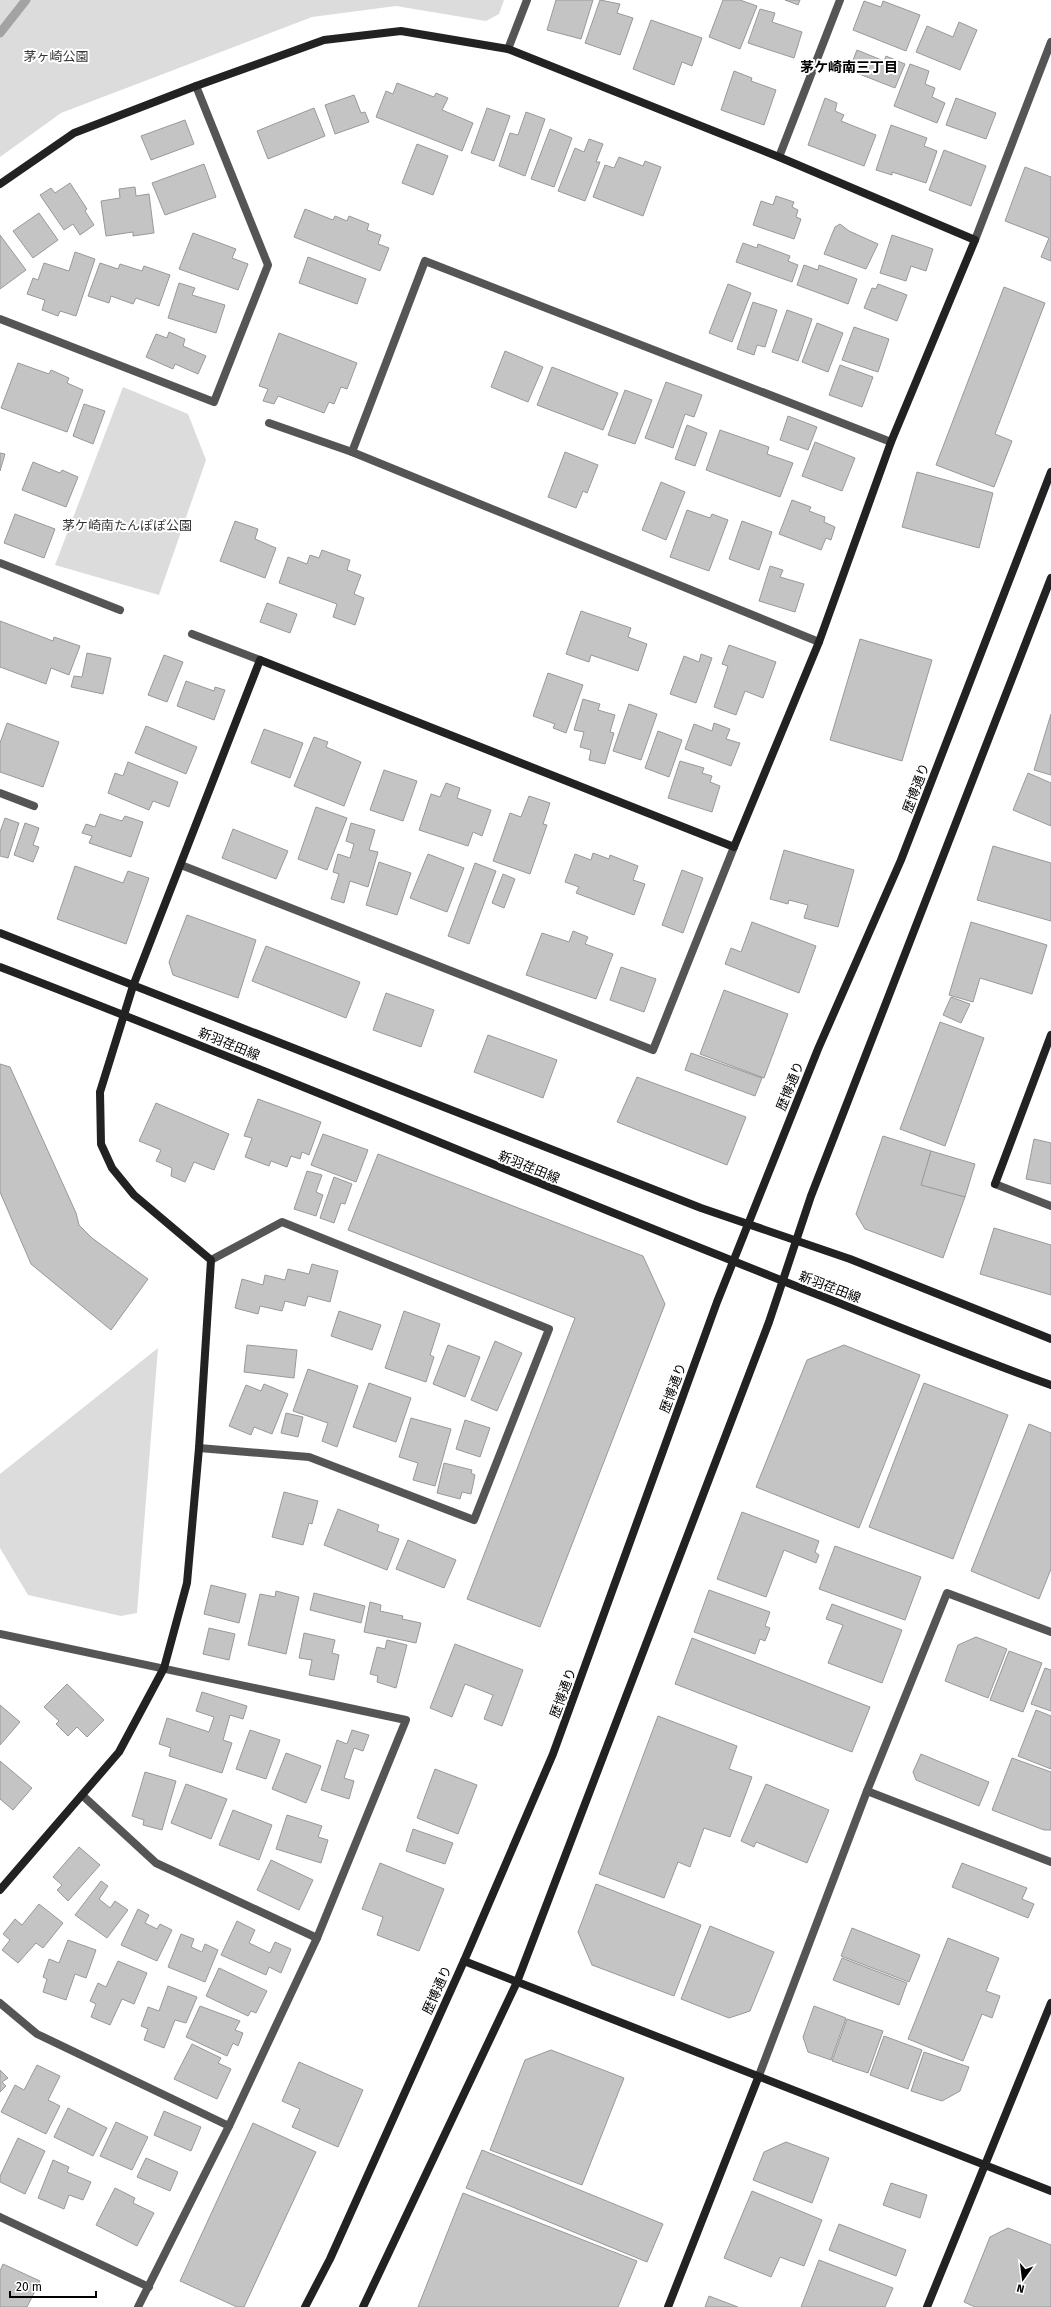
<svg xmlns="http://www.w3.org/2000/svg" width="1051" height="2307" font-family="'Fira Sans','Noto Sans JP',sans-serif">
<rect width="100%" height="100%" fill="#fff"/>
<!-- green -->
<g fill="#dcdcdc">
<polygon points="0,0 504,0 499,14 486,21 396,6 312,17 61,113 0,157"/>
<polygon points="123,387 188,414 206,460 159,595 55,565"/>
<polygon points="158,1348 137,1613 121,1616 28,1595 0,1548 0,1474"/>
</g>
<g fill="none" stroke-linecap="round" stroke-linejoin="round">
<!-- stream -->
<polyline stroke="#a3a3a3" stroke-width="9" points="0,33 26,0"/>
</g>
<!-- building -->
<g fill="#c4c4c4" stroke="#999">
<polygon points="556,0 593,0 581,39 547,30"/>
<polygon points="600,0 620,4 617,13 633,18 620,55 585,43"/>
<polygon points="723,0 740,0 757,6 740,49 709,37"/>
<polygon points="785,0 800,0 798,5"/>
<polygon points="864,1 881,7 883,1 920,15 906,51 853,30"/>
<polygon points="760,9 775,13 772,22 802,32 794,58 748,43"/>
<polygon points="651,20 702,38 692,66 682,62 674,85 633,69"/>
<polygon points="959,22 977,30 960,70 916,52 927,26 953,37"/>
<polygon points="857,50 884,61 886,56 905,64 895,88 849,70"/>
<polygon points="910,64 929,71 925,84 935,88 932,97 945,103 937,123 894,106"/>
<polygon points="734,71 752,78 751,81 776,90 764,125 721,110"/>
<polygon points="397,83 434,97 436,93 448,98 442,110 473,123 462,151 376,117 386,91 393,94"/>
<polygon points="354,95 361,113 365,112 369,122 335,134 325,105"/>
<polygon points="825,98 837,103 835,111 844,115 841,121 876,135 864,166 808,145"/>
<polygon points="956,98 996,113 986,139 946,125"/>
<polygon points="314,108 325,136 268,159 257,131"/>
<polygon points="487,108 510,116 494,161 471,153"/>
<polygon points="526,112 545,119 525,176 499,166 510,133 518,135"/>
<polygon points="185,120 194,144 151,160 141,136"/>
<polygon points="891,125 927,138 924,146 937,151 926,183 892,172 892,175 876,170"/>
<polygon points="550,129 572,138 554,187 531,179"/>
<polygon points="589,139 603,144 596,162 600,162 585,201 558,191 575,148 584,152"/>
<polygon points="417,144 448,156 433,195 402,183"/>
<polygon points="944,150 986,166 971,206 929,190"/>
<polygon points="619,157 643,166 645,161 661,167 643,216 593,197 605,165 614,168"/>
<polygon points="204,164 216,197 165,215 152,183"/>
<polygon points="1025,167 1051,177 1051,261 1041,257 1049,238 1005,221"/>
<polygon points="70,183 87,209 85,211 94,225 80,235 73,224 64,230 40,195 51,188 55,193"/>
<polygon points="135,187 136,196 149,194 154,233 133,236 133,232 106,236 101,201 120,198 119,189"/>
<polygon points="776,196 794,202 792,207 798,210 796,217 801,219 794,239 753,225 761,201 773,205"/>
<polygon points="305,209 333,220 335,216 347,221 349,216 369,224 367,230 381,235 378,244 389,248 380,271 294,237"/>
<polygon points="39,213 58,240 33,258 13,231"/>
<polygon points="840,224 849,231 878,244 866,269 824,254 835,227"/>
<polygon points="193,233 236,249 232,258 248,264 238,290 179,269"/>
<polygon points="0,235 26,270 0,289"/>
<polygon points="892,235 933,249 926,271 911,266 906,281 880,273"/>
<polygon points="743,243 757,248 758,244 790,256 788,261 798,265 792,282 736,262"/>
<polygon points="75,252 95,259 76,316 60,311 58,316 42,310 45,300 27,294 33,278 38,280 44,263 69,271"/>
<polygon points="308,257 366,279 357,304 299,283"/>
<polygon points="100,263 118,269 120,264 142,271 144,266 170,275 159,306 136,298 133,304 111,296 109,303 88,296"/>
<polygon points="804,265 818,270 819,265 857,279 848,304 797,285"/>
<polygon points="179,283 195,288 192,295 225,305 216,333 168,318"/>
<polygon points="728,284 751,293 732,342 709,333"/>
<polygon points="878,284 907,295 897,321 864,308 872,288 876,289"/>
<polygon points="1004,287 1045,303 995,434 1012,441 994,487 936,465"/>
<polygon points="753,302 777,310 765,347 757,345 754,355 737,349"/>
<polygon points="787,310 812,319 798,361 772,352"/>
<polygon points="817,323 843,333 828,372 802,362"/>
<polygon points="854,327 889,339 878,372 842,360"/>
<polygon points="169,332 185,339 183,346 206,356 198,374 175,364 173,369 146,357 156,334 167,338"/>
<polygon points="279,333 357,363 347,389 341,387 334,404 329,402 324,413 278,396 274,404 263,401 268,389 259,386"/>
<polygon points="505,351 543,367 528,402 491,387"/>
<polygon points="18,363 49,374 51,370 69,378 67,383 83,390 67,432 1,408"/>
<polygon points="840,365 873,377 862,407 829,395"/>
<polygon points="552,367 618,393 603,430 537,405"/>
<polygon points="666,382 702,395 694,417 685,414 673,448 645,438"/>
<polygon points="625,390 652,400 635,444 608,435"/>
<polygon points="84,404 105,411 93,444 73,436"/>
<polygon points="788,416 817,427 808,450 780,440"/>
<polygon points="687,425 707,433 695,466 675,459"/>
<polygon points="720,430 769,447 767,454 793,463 780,497 706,470"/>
<polygon points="815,442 855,458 842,491 802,476"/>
<polygon points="565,452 598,465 587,493 583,491 576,508 548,497"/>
<polygon points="0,453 5,454 0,471"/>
<polygon points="33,462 60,473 62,470 78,477 66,507 22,490"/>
<polygon points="917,472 993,493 979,548 902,527"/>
<polygon points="661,482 685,492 666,540 642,530"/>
<polygon points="792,500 811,507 809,511 825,517 824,522 835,527 831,540 826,538 821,550 779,534"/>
<polygon points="687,510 710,518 712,514 728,520 709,571 670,557"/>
<polygon points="15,514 55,529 44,558 4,543"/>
<polygon points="235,521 258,529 255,539 276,548 265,578 220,561"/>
<polygon points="742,521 772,532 759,570 729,559"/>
<polygon points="322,550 350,560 347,570 361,575 354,594 364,598 355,625 333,617 337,604 279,583 288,557 307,564 310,555 319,558"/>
<polygon points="770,566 783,570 780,577 804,584 795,612 759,601"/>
<polygon points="267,603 297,614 290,633 260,622"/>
<polygon points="581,611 631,628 628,637 647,644 638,671 591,655 589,662 566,654"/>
<polygon points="0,621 53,641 54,637 80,646 69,675 51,668 46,684 0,667"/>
<polygon points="860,639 932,660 902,761 830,740"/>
<polygon points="729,645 776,662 763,698 745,691 736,715 714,707 728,666 722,664"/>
<polygon points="87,653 111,658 103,694 71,687 74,676 82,677"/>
<polygon points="701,654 712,658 696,703 670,694 684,656 699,662"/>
<polygon points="164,655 183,662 167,702 148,695"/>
<polygon points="548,673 583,685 566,733 553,728 555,724 533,716"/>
<polygon points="186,681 214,691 215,687 225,690 214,720 177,706"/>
<polygon points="583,699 600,704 598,710 615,715 610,732 614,733 605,764 589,760 591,750 580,747 584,732 574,730"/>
<polygon points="629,704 657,714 641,760 613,751"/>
<polygon points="1051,714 1051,775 1034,770"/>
<polygon points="7,723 59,742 43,787 0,772 0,743"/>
<polygon points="714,723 730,729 726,739 740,743 731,766 685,749 694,724 712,731"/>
<polygon points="146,726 197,747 186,774 135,753"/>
<polygon points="264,729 303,743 290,778 251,763"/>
<polygon points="658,731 682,740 669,777 645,768"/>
<polygon points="314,737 328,742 326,747 361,762 344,806 294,786"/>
<polygon points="680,761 704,768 702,773 712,776 710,782 720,786 712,812 668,798"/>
<polygon points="128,762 178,782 169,807 153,801 149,810 108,793 115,773 123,776"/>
<polygon points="384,770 417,781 403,821 370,810"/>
<polygon points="1028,773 1051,783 1051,826 1013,810"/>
<polygon points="446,783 460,788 457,798 491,810 482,836 473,832 468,846 419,830 431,794 440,797"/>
<polygon points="529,796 550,803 543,824 547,825 530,874 493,861 510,813 521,817"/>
<polygon points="316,807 347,818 327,870 298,859"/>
<polygon points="100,814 122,821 125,816 143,822 131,857 89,843 92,836 82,833 86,824 95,827"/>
<polygon points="5,818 19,823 8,858 0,856 0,832"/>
<polygon points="25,823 39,828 33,845 39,847 33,862 14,855"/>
<polygon points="351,823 375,830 369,850 378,852 368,887 350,881 344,903 331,899 339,874 333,872 338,854 350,858 354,844 346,841"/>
<polygon points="233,829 288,851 276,879 222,858"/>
<polygon points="993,846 1051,863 1051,921 977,900"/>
<polygon points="784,850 854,870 838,927 804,918 808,905 789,900 788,904 770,899"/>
<polygon points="593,853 609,859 610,855 638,866 633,880 645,884 634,915 576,893 579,887 565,882 575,854 591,860"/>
<polygon points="428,854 464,868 447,912 410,898"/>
<polygon points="379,862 411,873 397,915 366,905"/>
<polygon points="475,863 496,871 469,944 448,936"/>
<polygon points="75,866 123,883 128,871 149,878 126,944 57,919"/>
<polygon points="682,870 703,878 683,933 662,925"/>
<polygon points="503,874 515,879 504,908 492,903"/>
<polygon points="187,915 256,940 238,998 173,975 169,962"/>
<polygon points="752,922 816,946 799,993 725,964 731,948 741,952"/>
<polygon points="971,922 1047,945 1032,994 980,978 973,1002 949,995"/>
<polygon points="573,931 588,937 585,944 613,954 596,999 526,975 542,933 569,942"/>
<polygon points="266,946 360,982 346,1018 252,981"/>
<polygon points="621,967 656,979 644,1012 610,1000"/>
<polygon points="724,990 788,1014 764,1078 700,1054"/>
<polygon points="386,993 434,1010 421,1047 373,1030"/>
<polygon points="951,997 970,1004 961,1023 943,1015"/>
<polygon points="940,1022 984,1038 945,1146 900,1129"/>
<polygon points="488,1035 557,1060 543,1098 474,1072"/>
<polygon points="691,1053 762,1078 755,1096 685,1070"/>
<polygon points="0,1064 10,1067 76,1213 79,1225 92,1238 148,1279 111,1330 31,1264 0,1192"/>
<polygon points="637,1077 746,1117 727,1165 617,1122"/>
<polygon points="258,1099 321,1122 309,1155 302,1152 300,1159 291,1156 287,1167 271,1161 269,1166 245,1157 252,1138 244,1136"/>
<polygon points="156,1103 229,1134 214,1170 194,1162 185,1182 171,1176 172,1168 156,1161 161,1150 139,1141"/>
<polygon points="323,1134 368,1150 356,1182 311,1165"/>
<polygon points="883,1136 931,1151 922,1184 965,1197 943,1258 865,1229 856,1214"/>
<polygon points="1034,1139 1051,1143 1051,1184 1026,1179"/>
<polygon points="931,1151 975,1164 965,1197 921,1185"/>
<polygon points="378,1154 643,1256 665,1304 540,1627 467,1599 575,1318 348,1230"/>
<polygon points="307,1171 322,1175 316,1192 323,1195 316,1216 294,1209"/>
<polygon points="334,1177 352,1184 345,1204 341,1203 334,1223 320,1218"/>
<polygon points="994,1228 1051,1245 1051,1295 980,1274"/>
<polygon points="312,1264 338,1271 330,1302 308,1296 305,1306 285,1301 282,1311 260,1306 258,1314 235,1308 242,1279 263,1285 265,1275 285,1280 288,1269 309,1274"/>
<polygon points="339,1311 381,1325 372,1350 331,1336"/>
<polygon points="404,1311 440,1324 430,1355 434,1357 426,1382 385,1368"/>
<polygon points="495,1341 522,1353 497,1411 471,1400"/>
<polygon points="247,1345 297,1350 294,1378 244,1372"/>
<polygon points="448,1345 480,1357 465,1397 433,1384"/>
<polygon points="844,1345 920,1375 859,1528 756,1487 807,1360"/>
<polygon points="308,1369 358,1386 337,1447 322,1441 328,1423 293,1411"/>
<polygon points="369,1383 411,1398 396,1442 353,1427"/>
<polygon points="924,1383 1008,1415 953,1559 869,1527"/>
<polygon points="264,1384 288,1394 272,1434 254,1427 251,1435 229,1426 246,1385 261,1391"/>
<polygon points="286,1413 303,1417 298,1437 281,1433"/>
<polygon points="411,1418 451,1429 435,1486 413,1480 418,1463 399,1457"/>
<polygon points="465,1420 490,1428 480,1457 456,1449"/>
<polygon points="1029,1424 1051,1433 1051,1569 1039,1599 971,1571"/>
<polygon points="444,1463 472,1470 471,1473 475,1475 471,1494 462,1492 460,1499 437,1493"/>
<polygon points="284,1492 318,1501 312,1524 309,1523 303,1545 272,1537"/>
<polygon points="338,1509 379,1525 377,1531 399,1539 387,1570 324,1545"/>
<polygon points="742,1512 819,1541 815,1552 819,1555 816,1563 784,1550 766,1597 717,1579"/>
<polygon points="408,1540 456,1560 444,1588 396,1569"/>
<polygon points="835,1546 921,1577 905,1620 819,1589"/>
<polygon points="211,1585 246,1594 239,1623 204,1614"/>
<polygon points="709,1590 770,1612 765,1626 770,1628 765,1641 760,1639 755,1654 694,1632"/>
<polygon points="276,1591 299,1597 286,1654 248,1645 260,1594 275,1597"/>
<polygon points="314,1593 365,1606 361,1623 310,1610"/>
<polygon points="370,1602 381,1605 380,1611 403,1616 402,1619 421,1623 416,1643 364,1632"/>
<polygon points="832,1604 902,1630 882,1683 828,1663 843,1625 826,1619"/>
<polygon points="209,1628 235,1634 229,1660 203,1654"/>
<polygon points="304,1633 335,1640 332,1653 339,1655 334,1680 309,1675 312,1660 299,1658"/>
<polygon points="976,1637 1007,1649 988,1698 945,1681 958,1645"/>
<polygon points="692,1638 870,1707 852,1752 675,1684"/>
<polygon points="387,1640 407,1645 396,1688 377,1682 378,1676 370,1674 377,1647 385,1649"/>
<polygon points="455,1644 523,1670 502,1726 484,1719 493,1695 465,1684 452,1717 430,1708"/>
<polygon points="1009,1651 1042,1663 1023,1712 990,1700"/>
<polygon points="1045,1668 1051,1670 1051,1711 1031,1704"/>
<polygon points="67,1684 104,1720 87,1737 77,1727 68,1736 56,1724 59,1721 44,1707"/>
<polygon points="202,1692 247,1706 243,1719 230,1715 223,1740 232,1743 222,1773 169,1756 171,1748 159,1744 167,1718 209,1732 214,1717 196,1711"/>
<polygon points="0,1705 20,1722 0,1745"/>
<polygon points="1036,1710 1051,1716 1051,1769 1018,1756"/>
<polygon points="658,1716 737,1746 729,1769 752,1777 730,1837 704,1828 690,1867 678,1862 664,1898 599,1874"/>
<polygon points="250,1730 280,1740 266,1779 236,1769"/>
<polygon points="352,1730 369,1735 363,1751 354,1748 344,1778 354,1781 349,1799 321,1790 337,1740 347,1744"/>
<polygon points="286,1753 321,1766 306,1803 272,1789"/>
<polygon points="921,1754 989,1782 979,1806 916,1780 913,1772"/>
<polygon points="1012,1758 1051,1772 1051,1830 1044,1830 992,1810"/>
<polygon points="0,1761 32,1788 13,1810 0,1799"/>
<polygon points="435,1769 477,1785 458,1834 417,1818"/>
<polygon points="145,1772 176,1781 162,1830 143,1825 144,1820 132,1816"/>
<polygon points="186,1784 227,1799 211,1839 171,1823"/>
<polygon points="766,1784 829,1810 807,1863 756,1842 754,1847 741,1841"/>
<polygon points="233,1810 272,1825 259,1860 219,1845"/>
<polygon points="287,1815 322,1826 318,1837 328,1840 321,1863 276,1849"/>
<polygon points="413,1829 453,1843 445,1864 406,1851"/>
<polygon points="79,1847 100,1865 68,1901 57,1890 62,1885 53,1877"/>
<polygon points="271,1860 313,1880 299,1910 257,1890"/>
<polygon points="380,1863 444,1889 419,1951 377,1935 383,1917 362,1909"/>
<polygon points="962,1863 1027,1888 1022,1899 1034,1904 1028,1918 952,1887"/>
<polygon points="101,1881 108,1886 99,1899 110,1908 115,1901 128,1910 107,1938 75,1915"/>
<polygon points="596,1884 701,1925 674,1996 592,1965 578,1932"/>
<polygon points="39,1904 63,1923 43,1948 36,1943 18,1963 2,1950 10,1940 3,1934 15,1919 22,1925"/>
<polygon points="138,1909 149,1915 145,1923 157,1929 160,1924 172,1930 157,1961 121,1945"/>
<polygon points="237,1921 255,1930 249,1943 270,1953 275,1942 291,1949 281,1973 269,1967 266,1975 221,1955"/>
<polygon points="710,1926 774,1952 750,2011 729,2018 681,1999"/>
<polygon points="852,1928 920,1955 909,1982 841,1956"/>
<polygon points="181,1934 194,1939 191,1947 202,1952 205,1944 218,1950 205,1982 168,1967"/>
<polygon points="948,1938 999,1958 986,1991 1000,1996 992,2018 982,2014 963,2061 908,2039"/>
<polygon points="68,1940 96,1950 86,1978 75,1974 66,2000 43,1992 47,1979 43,1977 49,1959 59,1963"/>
<polygon points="842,1958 907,1983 899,2005 833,1980"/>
<polygon points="118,1961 147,1973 134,2004 122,1999 110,2025 91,2017 96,2004 90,2001 98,1983 106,1987"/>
<polygon points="219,1968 267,1991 256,2013 251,2011 248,2016 206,1996"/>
<polygon points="168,1986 197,1997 186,2023 175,2020 164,2048 144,2040 148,2029 141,2026 148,2007 159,2011"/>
<polygon points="200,2006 240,2021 235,2030 243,2033 238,2046 233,2043 227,2056 186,2037"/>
<polygon points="814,2006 846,2018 831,2060 808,2052 803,2037"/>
<polygon points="847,2019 883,2031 868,2073 832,2061"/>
<polygon points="884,2036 922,2050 908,2089 870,2075"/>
<polygon points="192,2044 221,2058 218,2063 231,2069 217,2099 174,2079"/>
<polygon points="551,2050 624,2078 582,2185 490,2150 525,2060"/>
<polygon points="924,2052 969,2067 960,2091 942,2101 911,2091"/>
<polygon points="299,2062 363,2090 338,2147 292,2127 300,2109 282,2101"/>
<polygon points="37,2065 60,2076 48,2100 60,2106 46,2134 1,2112 15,2085 24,2090"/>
<polygon points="0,2070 8,2078 2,2082 6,2086 0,2092"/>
<polygon points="68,2108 107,2128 93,2156 54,2137"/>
<polygon points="164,2111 201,2127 191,2151 154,2135"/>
<polygon points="116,2122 148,2137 132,2170 100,2156"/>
<polygon points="253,2123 316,2152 244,2307 237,2307 180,2281"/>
<polygon points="18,2138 45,2151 25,2194 0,2182 0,2176"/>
<polygon points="786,2142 829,2158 812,2203 753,2180 764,2152"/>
<polygon points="482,2150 663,2224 647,2262 466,2188"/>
<polygon points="146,2158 178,2172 170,2191 137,2177"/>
<polygon points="53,2160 69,2167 67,2172 91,2182 83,2200 69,2195 64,2209 38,2198"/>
<polygon points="891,2183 927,2195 920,2218 883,2205"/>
<polygon points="115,2188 135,2198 133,2203 154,2213 137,2246 96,2225"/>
<polygon points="752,2191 822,2220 804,2266 780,2257 771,2277 724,2258"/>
<polygon points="463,2193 637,2261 618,2307 418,2307"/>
<polygon points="839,2224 906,2250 896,2276 829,2250"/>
<polygon points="1008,2228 1051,2245 1051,2307 975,2307 964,2302 990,2237"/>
<polygon points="819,2260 893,2288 885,2307 801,2307"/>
<polygon points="3,2264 40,2281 27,2307 0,2307 0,2271"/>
<polygon points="709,2296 738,2307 705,2307"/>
</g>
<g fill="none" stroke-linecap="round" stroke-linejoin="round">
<!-- street -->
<g stroke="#555" stroke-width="8">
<polyline points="508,49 527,0"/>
<polyline points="779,157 840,0"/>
<polyline points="975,240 1051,42"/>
<polyline points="0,319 214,402 268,265 196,86"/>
<polyline points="269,423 352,452 819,642"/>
<polyline points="352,452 425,261 891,442"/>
<polyline points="0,563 120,610"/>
<polyline points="192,634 260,660"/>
<polyline points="0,793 34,806"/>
<polyline points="181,865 653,1050 734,847"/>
<polyline points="995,1184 1051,1206"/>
<polyline points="199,1448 309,1457 474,1520 549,1329 282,1222 211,1260"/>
<polyline points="0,1634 406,1720 317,1938 229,2126 138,2307"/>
<polyline points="867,1791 1051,1862"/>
<polyline points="82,1795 156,1863 317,1938"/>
<polyline points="0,2003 37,2034 229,2126"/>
<polyline points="758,2078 867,1791 947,1593 1051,1632"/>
<polyline points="0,2217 149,2287"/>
</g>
<!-- secondary -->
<g stroke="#222" stroke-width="8">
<polyline points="0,184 74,133 196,86 324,40 401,31 508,49 779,157 975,240 891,442 819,642 734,847 260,660 133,986 100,1092 101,1144 112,1168 134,1195 211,1260 199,1448 187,1583 164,1668 119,1752 0,1890"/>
<polyline points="0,933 701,1208 850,1259 1051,1339"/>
<path d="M0,967C280,1074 555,1192 834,1301C906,1330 978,1359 1051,1385"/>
<polyline points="995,1184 1051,1035"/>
<polyline points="464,1961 1051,2191"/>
<polyline points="305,2307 330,2259 464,1961 553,1754 717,1302 818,1049 901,860 1051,472"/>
<polyline points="363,2307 517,1982 769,1322 811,1196 1051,578"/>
<polyline points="668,2307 758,2078"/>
<polyline points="927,2307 1051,2003"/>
</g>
</g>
<g text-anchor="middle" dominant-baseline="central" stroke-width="4" stroke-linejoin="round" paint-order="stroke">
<!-- park labels -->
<g font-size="13" fill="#333" stroke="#fff">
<text x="56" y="56">茅ヶ崎公園</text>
<text x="127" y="525">茅ケ崎南たんぽぽ公園</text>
</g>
<!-- street labels -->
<g font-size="13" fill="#000" stroke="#fff">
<text transform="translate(916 788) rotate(-69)">歴博通り</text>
<text transform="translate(229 1044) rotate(22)">新羽荏田線</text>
<text transform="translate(790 1086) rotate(-68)">歴博通り</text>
<text transform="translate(529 1167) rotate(22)">新羽荏田線</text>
<text transform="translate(830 1287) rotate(21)">新羽荏田線</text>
<text transform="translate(673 1388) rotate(-70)">歴博通り</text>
<text transform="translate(563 1693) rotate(-70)">歴博通り</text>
<text transform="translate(437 1990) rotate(-66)">歴博通り</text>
</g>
<!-- neighbourhood labels -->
<g font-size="14" font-weight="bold" fill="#000" stroke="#fff">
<text x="849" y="67">茅ケ崎南三丁目</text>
</g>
</g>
<!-- north arrow -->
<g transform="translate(1023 2279) rotate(194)" stroke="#ffffff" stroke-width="3" paint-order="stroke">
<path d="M0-3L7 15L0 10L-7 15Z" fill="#000000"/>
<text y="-6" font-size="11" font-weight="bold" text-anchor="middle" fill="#000000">N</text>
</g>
<!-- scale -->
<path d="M10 2291v6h86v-6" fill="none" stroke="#000000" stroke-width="2"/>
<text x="16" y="2291" font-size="12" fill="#000000" stroke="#ffffff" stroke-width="3" paint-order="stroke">20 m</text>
</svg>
